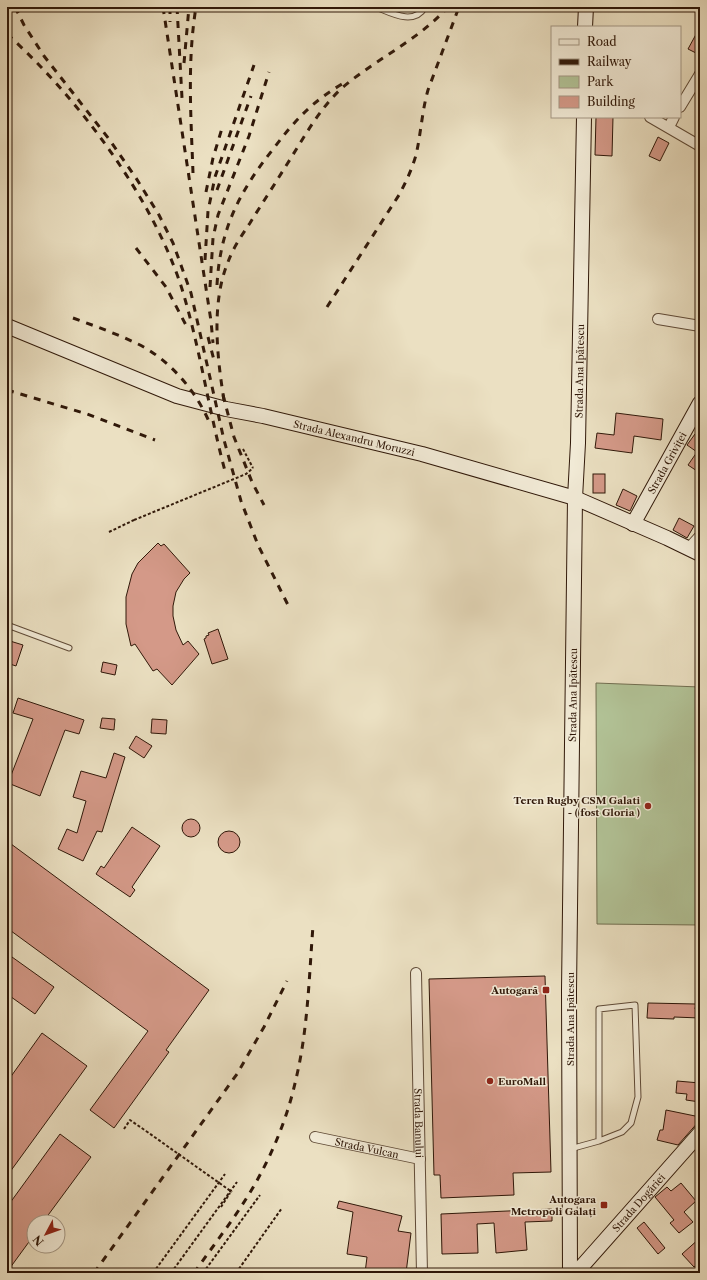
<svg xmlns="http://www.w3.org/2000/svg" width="707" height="1280" font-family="'Libre Caslon Text',serif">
<rect width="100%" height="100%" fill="#ebe0c2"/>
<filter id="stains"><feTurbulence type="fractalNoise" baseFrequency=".005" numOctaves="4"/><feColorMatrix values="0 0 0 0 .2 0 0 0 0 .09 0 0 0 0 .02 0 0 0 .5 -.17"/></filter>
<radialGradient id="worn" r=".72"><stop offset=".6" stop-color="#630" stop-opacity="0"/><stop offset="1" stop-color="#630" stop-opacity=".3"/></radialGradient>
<!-- green -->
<polygon fill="#b2c397" stroke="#716e50" points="596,683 700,687 700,925 597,924"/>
<!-- building -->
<g fill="#d49988" stroke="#301809">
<polygon points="700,27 700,55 688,49"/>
<polygon points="596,117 613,117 612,156 595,155"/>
<polygon points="658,137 669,143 660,161 649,156"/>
<polygon points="616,413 663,419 661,440 634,436 632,453 595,448 597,433 614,435"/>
<polygon points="695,434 700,437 700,473 688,465 697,452 687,445"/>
<rect x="593" y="474" width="12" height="19"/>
<polygon points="623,489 637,496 630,511 616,505"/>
<polygon points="679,518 694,526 687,538 673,530"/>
<polygon points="158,543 161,546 164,544 190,573 184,579 176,592 173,606 173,616 176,630 183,645 188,641 199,654 172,685 157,669 153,671 135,644 131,646 126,624 126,597 132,574 138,563"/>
<polygon points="218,629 228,659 212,664 204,639 206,638 206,636 209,635 208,633"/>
<polygon points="10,641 23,645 16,666 7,663 7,650"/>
<polygon points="103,662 117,665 115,675 101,672"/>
<polygon points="18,698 84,720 79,734 65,730 40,796 8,783 33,719 13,713"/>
<polygon points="102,718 115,719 114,730 100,728"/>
<polygon points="152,719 167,720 166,734 151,733"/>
<polygon points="136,736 152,746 144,758 129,748"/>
<polygon points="114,753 125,757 102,832 97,831 83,861 58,849 67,829 77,833 86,801 73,797 81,771 106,778"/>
<circle cx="191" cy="828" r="9"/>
<polygon points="132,827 160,846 132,887 135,890 130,897 96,874 101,866 104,868"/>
<circle cx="229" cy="842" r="11"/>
<polygon points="7,841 209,990 166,1050 169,1052 114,1128 90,1110 148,1031 7,928"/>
<polygon points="12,957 54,987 35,1014 7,994 7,964"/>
<polygon points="545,976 551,1172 513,1173 514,1195 441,1198 440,1175 434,1175 429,979"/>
<polygon points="648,1003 696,1004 695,1009 700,1009 700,1018 674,1017 674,1019 647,1018"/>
<polygon points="42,1033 87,1066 7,1176 7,1082"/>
<polygon points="677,1081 700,1083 700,1102 686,1100 687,1094 676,1093"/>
<polygon points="666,1110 700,1117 700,1120 678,1145 657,1140 660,1130 663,1130"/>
<polygon points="60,1134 91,1157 43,1222 34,1222 34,1235 7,1272 7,1207"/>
<polygon points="681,1183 696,1201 684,1212 693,1222 679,1233 670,1223 674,1220 655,1197 667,1187 671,1191"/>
<polygon points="339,1201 402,1216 398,1231 411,1233 406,1273 365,1273 367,1257 347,1254 353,1212 337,1208"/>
<polygon points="552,1209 552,1221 525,1222 527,1250 496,1253 494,1223 477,1224 478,1253 442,1254 441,1214"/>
<polygon points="644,1222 665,1248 658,1254 637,1228"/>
<polygon points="700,1238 700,1262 694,1267 682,1254"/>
</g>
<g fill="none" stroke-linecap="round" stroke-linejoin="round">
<defs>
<g id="lane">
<path d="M376,7C391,13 414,26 425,7"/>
<polyline points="7,625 69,648"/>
<polyline points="570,1149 599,1141 622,1132 631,1123 638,1097 635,1005 599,1009 599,1141"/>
</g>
<g id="street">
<polyline points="680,107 700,74"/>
<polyline points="650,117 700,146"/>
<polyline points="669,127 674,117"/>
<polyline points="658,319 700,326"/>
<polyline points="689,548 700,536"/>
<path id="s1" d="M416,973L422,1273"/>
<path id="s2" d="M315,1137L420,1159"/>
</g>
<g id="secondary">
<polyline points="585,27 586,7"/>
<path id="s3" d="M7,326L177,396L226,409L263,416L422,454L575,498L667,538L700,554"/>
<path id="s4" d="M633,524L700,403"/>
<path id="s5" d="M570,1273L569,991L575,498L578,443L584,117"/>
<path id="s6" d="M576,1273L700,1133"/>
</g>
</defs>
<!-- lane casing -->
<use href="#lane" stroke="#5f4a37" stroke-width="7"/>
<!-- street casing -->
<use href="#street" stroke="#5f4a37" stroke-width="12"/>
<!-- secondary casing -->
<use href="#secondary" stroke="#301809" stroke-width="16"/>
<!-- path -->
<g stroke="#301809" stroke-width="2" stroke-dasharray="3 2" stroke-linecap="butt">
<polyline points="243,449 253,468"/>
<polyline points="109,532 134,520"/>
<polyline points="124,1129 130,1120 146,1131"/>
<polyline points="221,1207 230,1193"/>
<polyline points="153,1273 225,1174"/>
<polyline points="171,1273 237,1182"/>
<polyline points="203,1273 260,1195"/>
<polyline points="236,1273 282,1208"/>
</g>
<!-- lane -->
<use href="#lane" stroke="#f2ebd7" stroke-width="5"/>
<!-- street -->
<use href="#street" stroke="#f2ebd7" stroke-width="10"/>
<!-- secondary -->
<use href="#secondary" stroke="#f2ebd7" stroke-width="14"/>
<!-- rail -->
<g stroke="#301809" stroke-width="3" stroke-dasharray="7 7" stroke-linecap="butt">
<polyline points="15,7 24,25 44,56 109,139 136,178 159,215 173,243 191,293 224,440 241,501 258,545 288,605"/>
<polyline points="163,7 211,321 213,343"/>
<polyline points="170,7 170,22"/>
<polyline points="177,7 182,98"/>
<path d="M7,34C77,97 153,197 182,289C200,348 209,411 225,471"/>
<polyline points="184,63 189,7"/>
<path d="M193,173C191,117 187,62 196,7"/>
<polyline points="217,190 251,96"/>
<polyline points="206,192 213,158 223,125"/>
<polyline points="136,248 166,287 188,329"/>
<polyline points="205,260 208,211 215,177 254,65"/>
<path d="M217,285C220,229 239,192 274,148C295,120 312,102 342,84"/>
<polyline points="210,287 213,238 218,215 249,136 269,72"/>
<path d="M327,307L399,195C406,182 412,169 416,155C421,133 422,111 428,90L459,7"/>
<path d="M73,318C95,326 117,334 138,344C170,360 197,392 210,424"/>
<polyline points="208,337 215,364"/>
<polyline points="7,390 87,414 155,440"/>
<polyline points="223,395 234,437 252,482 264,505"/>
<path d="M224,400C217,357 211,303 228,262C233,248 242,235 250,223C261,205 273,187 284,169C302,141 318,110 342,88C377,58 416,42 448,7"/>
<polyline points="94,1273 237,1074 264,1027 287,981"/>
<path d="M194,1273C217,1240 243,1208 261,1173C277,1143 289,1111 296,1079C308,1029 309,977 313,926"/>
</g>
<!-- path-bridge -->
<g stroke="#301809" stroke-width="2" stroke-dasharray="3 2" stroke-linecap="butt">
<polyline points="134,520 246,474 253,468"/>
<polyline points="146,1131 232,1192"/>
</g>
</g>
<!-- markers -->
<g fill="#8f2418" stroke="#f2ebd7" stroke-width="1.5">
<circle cx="648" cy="806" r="4"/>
<rect x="542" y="986" width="8" height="8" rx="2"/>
<circle cx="490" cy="1081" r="4"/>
<rect x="600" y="1201" width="8" height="8" rx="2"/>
</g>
<g text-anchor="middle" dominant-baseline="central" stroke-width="3" stroke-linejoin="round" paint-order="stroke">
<!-- street labels -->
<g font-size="10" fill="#301809" stroke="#f2ebd7">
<text stroke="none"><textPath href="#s5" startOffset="902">Strada Ana Ipătescu</textPath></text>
<text stroke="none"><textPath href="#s3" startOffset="366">Strada Alexandru Moruzzi</textPath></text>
<text stroke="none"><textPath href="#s4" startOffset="70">Strada Griviței</textPath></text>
<text stroke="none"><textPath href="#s5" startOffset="578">Strada Ana Ipătescu</textPath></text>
<text transform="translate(570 1019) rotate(-90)">Strada Ana Ipătescu</text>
<text stroke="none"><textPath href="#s1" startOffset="150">Strada Banului</textPath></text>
<text stroke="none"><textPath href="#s2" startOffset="53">Strada Vulcan</textPath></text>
<text stroke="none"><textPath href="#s6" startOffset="94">Strada Dogăriei</textPath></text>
</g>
<!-- poi labels -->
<g font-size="10" font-weight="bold" fill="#301809" stroke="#f2ebd7" text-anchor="end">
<text x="640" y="800">Teren Rugby CSM Galati<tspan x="640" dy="12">- ( fost Gloria )</tspan></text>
<text x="538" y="990">Autogară</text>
<text x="498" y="1081" text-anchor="start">EuroMall</text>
<text x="596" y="1199">Autogara<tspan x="596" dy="12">Metropoli Galați</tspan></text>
</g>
</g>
<!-- margin -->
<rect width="707" height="1280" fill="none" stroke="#ebe0c2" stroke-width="24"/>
<rect x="8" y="8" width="691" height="1264" fill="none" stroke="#301809" stroke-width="2"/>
<rect x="12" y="12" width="683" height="1256" fill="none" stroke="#301809"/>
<!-- legend -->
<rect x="551" y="26" width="130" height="92" fill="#f2ebd7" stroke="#a49785"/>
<rect x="559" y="39" width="20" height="6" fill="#f2ebd7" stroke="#a49785"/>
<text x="587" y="46" font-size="12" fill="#301809">Road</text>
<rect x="559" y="59" width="20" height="6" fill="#301809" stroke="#a49785"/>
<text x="587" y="66" font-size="12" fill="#301809">Railway</text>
<rect x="559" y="76" width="20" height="12" fill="#b2c397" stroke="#a49785"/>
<text x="587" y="86" font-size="12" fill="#301809">Park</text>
<rect x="559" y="96" width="20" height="12" fill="#d49988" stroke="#a49785"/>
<text x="587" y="106" font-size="12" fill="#301809">Building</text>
<!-- north arrow -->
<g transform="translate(46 1234) rotate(229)"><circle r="19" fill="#f2ebd7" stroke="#a49785"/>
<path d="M0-3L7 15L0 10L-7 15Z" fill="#8f2418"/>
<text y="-6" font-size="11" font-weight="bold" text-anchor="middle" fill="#301809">N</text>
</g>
<rect width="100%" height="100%" filter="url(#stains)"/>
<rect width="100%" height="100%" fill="url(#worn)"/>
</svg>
